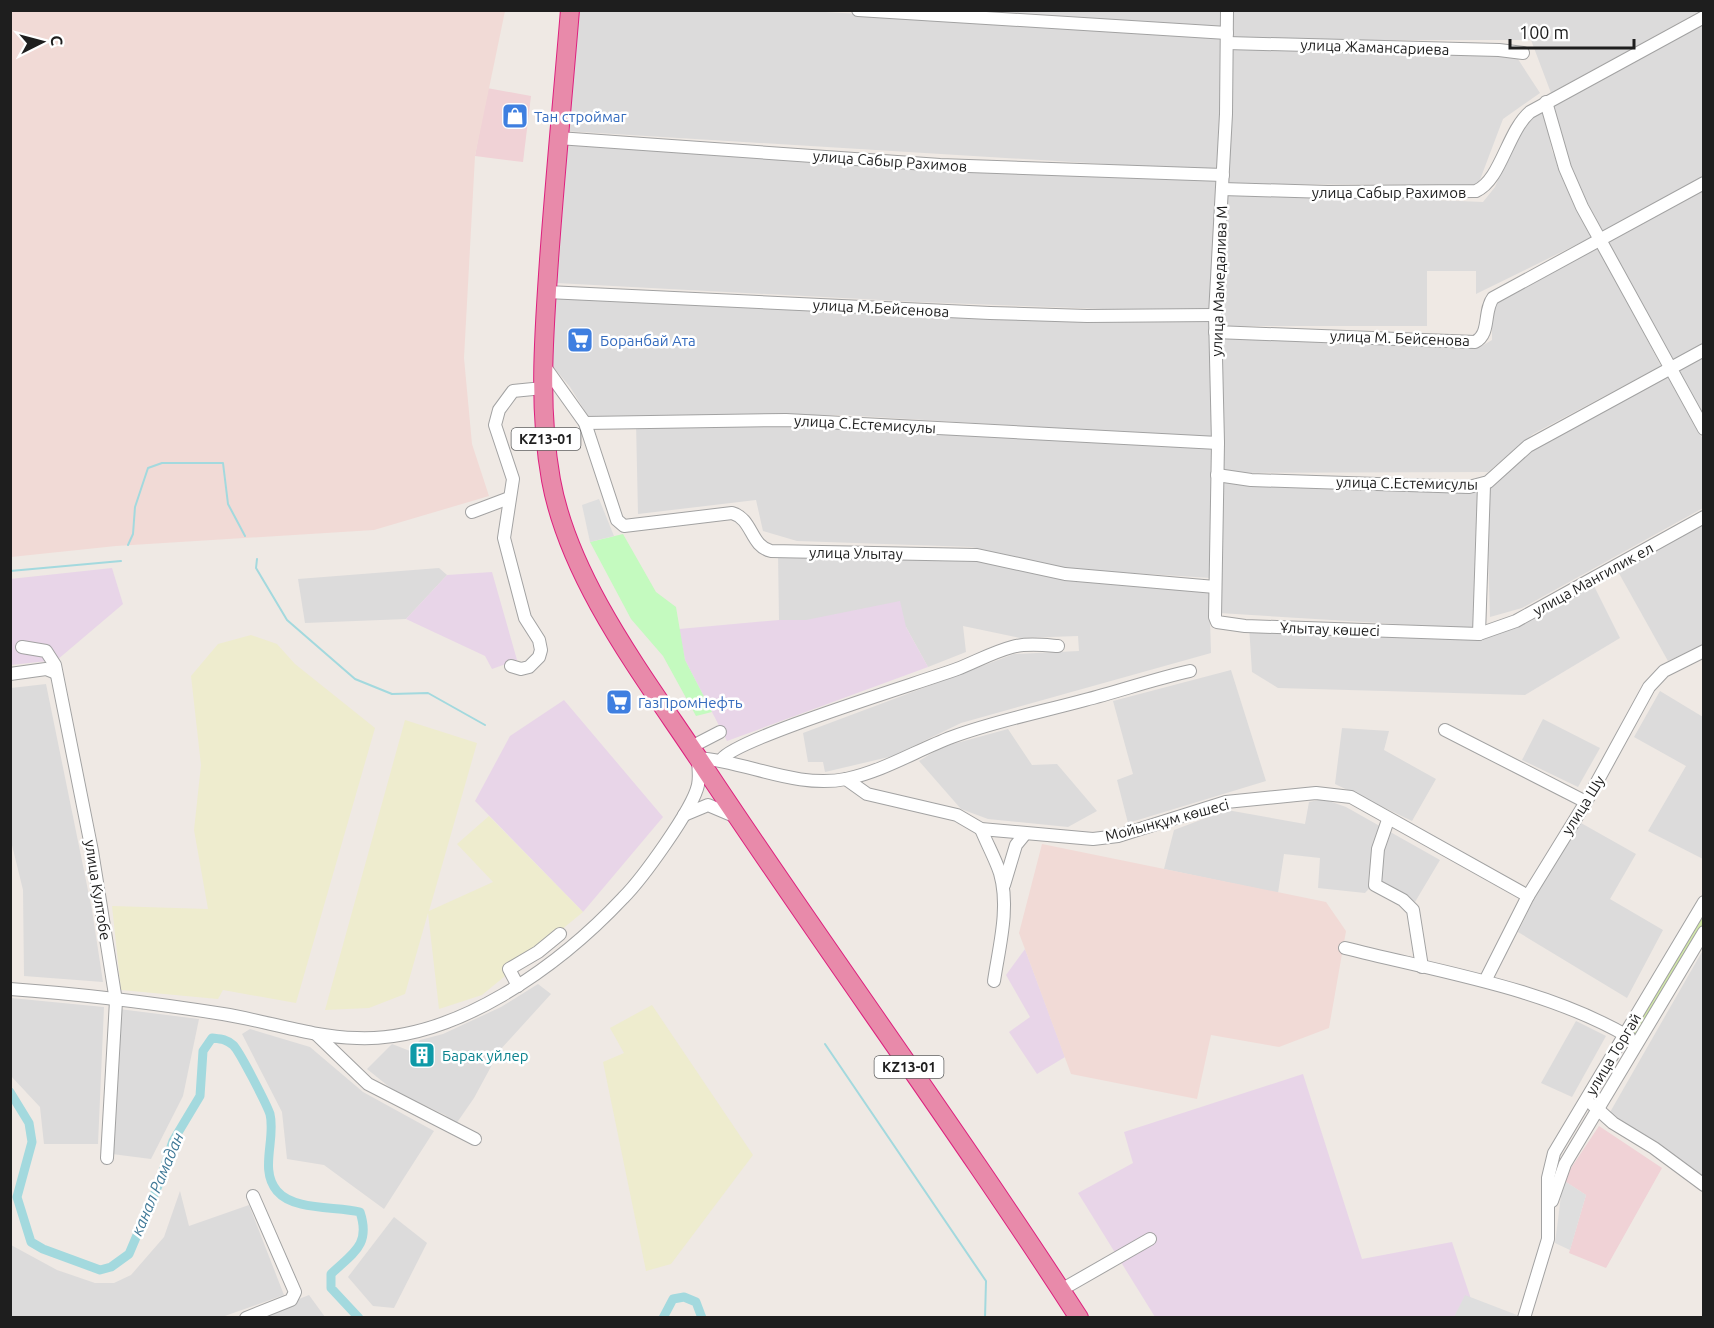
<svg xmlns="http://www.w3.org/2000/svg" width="1714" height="1328" font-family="Ubuntu,sans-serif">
<rect width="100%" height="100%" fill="#efe9e4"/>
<!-- residential -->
<g fill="#dcdbdb">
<polygon points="574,11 808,11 1222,35 1219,171 565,131"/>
<polygon points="960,11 1221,11 1221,26"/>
<polygon points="1228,11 1700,11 1551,93 1531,40 1228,40"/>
<polygon points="1703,21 1703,177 1598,236 1575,181 1548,101"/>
<polygon points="1230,46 1514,53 1540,93 1503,119 1478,185 1225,184"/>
<polygon points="1543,109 1552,151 1592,237 1476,294 1476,271 1427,271 1427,326 1217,326 1223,191 1483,202 1495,187 1521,124"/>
<polygon points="565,140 1217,175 1212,313 919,302 556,283 564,195"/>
<polygon points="1703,182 1703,344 1668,364 1602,240"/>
<polygon points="1596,242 1661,366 1533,434 1488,472 1218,473 1217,333 1480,347 1492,340 1492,316 1496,296"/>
<polygon points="555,296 1212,317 1214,438 843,415 588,416 570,387 550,363"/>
<polygon points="1703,352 1703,425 1674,369"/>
<polygon points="1666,373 1703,439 1703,508 1522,608 1490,617 1486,486 1531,445"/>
<polygon points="809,421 1212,443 1211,578 1068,569 972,547 797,541 763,531 756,500 638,514 636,422"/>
<polygon points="1219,478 1479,488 1478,629 1219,613"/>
<polygon points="1703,519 1703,645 1668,661 1616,568"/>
<polygon points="778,553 951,556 1028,568 1209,585 1211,653 961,723 893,756 825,772 823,762 808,762 803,733 1014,654 1079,651 1078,636 1020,638 963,626 966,652 928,667 906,627 779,620"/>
<polygon points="439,568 447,575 406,619 305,623 298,579"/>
<polygon points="1594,586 1620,638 1525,695 1278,688 1252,672 1249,626 1482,638"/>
<polygon points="1231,670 1266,781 1128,823 1117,780 1133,774 1113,701"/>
<polygon points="46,684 92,910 103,982 24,976 23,890 11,841 11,688"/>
<polygon points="1660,691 1703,717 1703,859 1648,831 1686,766 1634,737"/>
<polygon points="1543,719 1600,748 1578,787 1522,760"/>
<polygon points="1342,728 1389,731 1384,750 1436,779 1412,821 1335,784"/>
<polygon points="1008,729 1032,765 1057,764 1097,811 1068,827 988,819 961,809 919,761 942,747"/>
<polygon points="1323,799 1346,807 1440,860 1415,902 1375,882 1365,893 1318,888 1320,858 1284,854 1278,893 1164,869 1174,830 1227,810 1305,824 1309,802"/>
<polygon points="1581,823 1636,854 1610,899 1663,930 1627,998 1518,932 1544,879"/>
<polygon points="1703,950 1703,1182 1609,1114"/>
<polygon points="538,984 551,994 500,1050 474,1098 456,1124 445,1115 393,1090 367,1069 392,1044 410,1051 420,1040 443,1034 501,1007"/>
<polygon points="11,998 104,1007 98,1144 44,1144 40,1107 11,1076"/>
<polygon points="119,1009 199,1019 183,1096 151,1159 112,1154"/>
<polygon points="1576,1021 1606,1036 1572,1097 1541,1083"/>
<polygon points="250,1029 310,1047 363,1092 434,1131 384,1209 324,1165 287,1159 282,1112 242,1034"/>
<polygon points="180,1191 189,1226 249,1205 284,1295 222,1317 11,1317 11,1245 57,1270 95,1283 114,1283 131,1275 164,1237"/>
<polygon points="394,1217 427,1243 394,1308 373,1306 348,1277"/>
<polygon points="309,1295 325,1317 251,1318"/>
</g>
<!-- commercial -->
<g fill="#f0d2d6">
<polygon points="487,88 531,96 523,162 475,156"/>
<polygon points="1599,1126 1662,1168 1606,1268 1569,1253 1586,1195 1563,1180"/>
</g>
<!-- industrial -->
<g fill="#e8d5e8">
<polygon points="112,568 123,604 57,660 11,665 10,579"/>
<polygon points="492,572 517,660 492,669 485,656 406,619 447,575"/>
<polygon points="900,601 906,627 928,667 727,741 685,660 679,629 779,620 806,620"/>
<polygon points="564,700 663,817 583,912 475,801 510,736"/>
<polygon points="1025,949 1065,1057 1037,1074 1009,1032 1030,1017 1006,975"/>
<polygon points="1303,1074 1362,1259 1452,1242 1471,1299 1461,1317 1155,1317 1078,1193 1133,1163 1124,1132"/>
</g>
<!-- military -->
<g fill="#f1dad6">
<polygon points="10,11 505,11 475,156 464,358 472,444 489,496 374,530 116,546 11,557"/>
<polygon points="1042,844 1326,902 1346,931 1329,1028 1279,1047 1211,1035 1197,1099 1071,1074 1019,933"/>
</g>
<!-- farmland -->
<g fill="#eeecce">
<polygon points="251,635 277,644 295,664 375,728 296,1003 223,990 218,999 121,990 112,906 208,909 194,830 201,765 191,676 218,644"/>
<polygon points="405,720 477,743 429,911 493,882 457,844 489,816 583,912 482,995 439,1009 428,913 405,994 369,1008 325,1010"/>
<polygon points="652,1005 753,1155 671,1264 646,1271 603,1062 624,1053 610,1028"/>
</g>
<!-- grass -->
<polygon fill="#d3eaa8" points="1703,911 1703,926 1637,1036 1630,1031"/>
<!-- park -->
<polygon fill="#c4fabf" points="623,534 656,592 676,607 685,660 712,712 696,716 663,656 631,619 590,542"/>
<!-- parking -->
<g fill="#dedede">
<polygon points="599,499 614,536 590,542 582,505"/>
<polygon points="1563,1180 1586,1195 1570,1250 1555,1243"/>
<polygon points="1465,1295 1517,1315 1516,1317 1454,1317"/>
</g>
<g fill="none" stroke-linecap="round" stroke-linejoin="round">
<!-- stream -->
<g stroke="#a3d9de" stroke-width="2">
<polyline points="128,545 133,534 135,507 148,468 162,463 223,463 228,504 245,536"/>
<polyline points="257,559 256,568 287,620 355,679 392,694 428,693 485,725"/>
<polyline points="10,571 121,561"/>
<polyline points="825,1044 986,1281 985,1318"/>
</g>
<!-- canal -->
<g stroke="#a3d9de" stroke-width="9">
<path d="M10,1092L29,1123L32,1142L17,1197L31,1242L43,1249L100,1270L111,1267L129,1254L160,1181L173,1141L200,1096L203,1051L212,1038C221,1039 226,1039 233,1045C239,1050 267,1105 270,1114C276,1139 259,1170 277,1191C294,1211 336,1206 360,1212C371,1245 353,1253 331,1274V1288L359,1318"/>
<polyline points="663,1318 673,1299 684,1297 696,1302 702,1318"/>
</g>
<defs>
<g id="minor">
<polyline points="858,10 1227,33"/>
<polyline points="1227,10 1226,114 1215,315 1218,443 1215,617 1217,622 1245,626 1479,634 1516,621 1704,517"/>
<polyline points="1227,43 1499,50 1523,53"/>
<polyline points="1546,102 1565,168 1582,207 1704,429"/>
<polyline points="558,138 940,165 1223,175"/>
<path d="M1222,189L1328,192L1476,191C1501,180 1507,132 1530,112L1704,17"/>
<polyline points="547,292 990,313 1087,316 1215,315"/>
<path d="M1215,332L1475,342C1491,334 1483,311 1493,298L1704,183"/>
<path d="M543,364L585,423L617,520L624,526L732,513C753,519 750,546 771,551L977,555L1065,574L1215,587"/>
<polyline points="585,423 786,420 1218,443"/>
<polyline points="1217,475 1251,480 1469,487 1488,482 1528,446 1704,350"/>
<polyline points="472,512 509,498"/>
<polyline points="1479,634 1484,485"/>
<polyline points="22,647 46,651 55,665 92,851 116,1001 107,1158"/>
<polyline points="511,666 521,669 529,667 539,657 541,650 539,640 525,618 504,538 513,479 495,425 499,410 513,391 543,388"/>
<polyline points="10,674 46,669 56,673"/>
<polyline points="1445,730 1586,802"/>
<polyline points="691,747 720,732"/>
<path d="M722,759C737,738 919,683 957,669C975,662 993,652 1012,647C1026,643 1044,645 1058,646"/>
<polyline points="846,779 867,794 957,815 981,829 1093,839 1118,836 1226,802 1316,793 1351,797 1528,896"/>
<polyline points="684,815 708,805 734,816"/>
<polyline points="1388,820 1378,849 1375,885 1403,900 1413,910 1422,967"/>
<path d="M981,829C987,844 995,858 1000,873C1010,908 999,947 994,981"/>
<polyline points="1004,885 1016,845 1025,834"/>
<path d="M1345,948C1440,972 1545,988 1629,1037"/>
<polyline points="1485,981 1528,896 1586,802 1649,687 1664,671 1704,651"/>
<polyline points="518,986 509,969 538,952 560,934"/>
<path d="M10,989C81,994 153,1003 223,1014C267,1021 311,1037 357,1038C455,1042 559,966 623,898C642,879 693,809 698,785C700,776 698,767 698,758C746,761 796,789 846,779C884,771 917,750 952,737C995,721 1041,712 1085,700C1120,691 1154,679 1190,671"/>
<polyline points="316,1034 368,1084 475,1139"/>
<polyline points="1593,1105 1613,1123 1654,1148 1704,1185"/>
<polyline points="1552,1201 1565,1164 1704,932"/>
<polyline points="1061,1290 1150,1239"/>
<polyline points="246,1318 291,1300 295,1292 253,1196"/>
<polyline points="1524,1318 1548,1239 1548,1178 1554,1153 1704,902"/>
</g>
<path id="highway" d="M570,10C563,94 555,177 549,260C544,333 538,407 551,480C570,584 649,683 706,770C828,954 959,1132 1079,1318"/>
</defs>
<!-- minor casing -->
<use href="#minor" stroke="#a2a2a2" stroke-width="14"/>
<!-- highway casing -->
<use href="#highway" stroke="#dd217e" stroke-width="20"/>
<!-- minor -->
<use href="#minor" stroke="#fff" stroke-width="12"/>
<!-- highway -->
<use href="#highway" stroke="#e88aaa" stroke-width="18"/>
</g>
<!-- icons -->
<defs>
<symbol id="shop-square" viewBox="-11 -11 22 22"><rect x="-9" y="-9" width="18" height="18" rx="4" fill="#3f7fe0" stroke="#fff"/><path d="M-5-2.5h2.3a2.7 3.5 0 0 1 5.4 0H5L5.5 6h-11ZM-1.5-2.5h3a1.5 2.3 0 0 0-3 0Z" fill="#fff"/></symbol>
<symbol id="supermarket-square" viewBox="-11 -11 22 22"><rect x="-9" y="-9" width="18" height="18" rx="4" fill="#3f7fe0" stroke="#fff"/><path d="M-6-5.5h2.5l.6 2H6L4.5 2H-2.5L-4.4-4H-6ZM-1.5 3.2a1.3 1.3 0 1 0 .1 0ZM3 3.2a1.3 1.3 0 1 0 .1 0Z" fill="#fff"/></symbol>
<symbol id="building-square" viewBox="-11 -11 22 22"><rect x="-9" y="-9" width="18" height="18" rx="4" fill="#0f9aa8" stroke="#fff"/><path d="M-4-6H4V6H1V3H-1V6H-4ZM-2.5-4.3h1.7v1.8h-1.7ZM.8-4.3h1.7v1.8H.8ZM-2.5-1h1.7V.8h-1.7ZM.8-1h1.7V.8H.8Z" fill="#fff"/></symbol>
</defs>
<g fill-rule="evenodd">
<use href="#shop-square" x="500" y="101" width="30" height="30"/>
<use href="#supermarket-square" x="565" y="325" width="30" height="30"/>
<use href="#supermarket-square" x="604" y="687" width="30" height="30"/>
<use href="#building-square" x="407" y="1040" width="30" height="30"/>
</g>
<g text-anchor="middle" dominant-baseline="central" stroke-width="5" stroke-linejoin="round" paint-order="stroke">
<!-- shield labels -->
<g fill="#fff" stroke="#626262" stroke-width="1.5">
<rect x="511.5" y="428" width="69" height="22" rx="4.5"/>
<rect x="874.5" y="1056" width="69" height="22" rx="4.5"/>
</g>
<g font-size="14" font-weight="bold" fill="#1e1e1e">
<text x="546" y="439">KZ13-01</text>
<text x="909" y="1067">KZ13-01</text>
</g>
<!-- street labels -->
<g font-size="15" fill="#1e1e1e" stroke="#fff">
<text transform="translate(1375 47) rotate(2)">улица Жамансариева</text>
<text transform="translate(890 161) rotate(4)">улица Сабыр Рахимов</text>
<text x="1389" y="192">улица Сабыр Рахимов</text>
<text transform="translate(1219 281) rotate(-88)">улица Мамедалива М</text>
<text transform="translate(881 308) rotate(3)">улица М.Бейсенова</text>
<text transform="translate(1400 338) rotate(2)">улица М. Бейсенова</text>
<text transform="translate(865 424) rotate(3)">улица С.Естемисулы</text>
<text transform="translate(1407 483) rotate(1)">улица С.Естемисулы</text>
<text transform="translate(856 553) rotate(1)">улица Улытау</text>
<text transform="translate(1593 579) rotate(-29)">улица Мангилик ел</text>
<text transform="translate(1330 629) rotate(2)">Ұлытау көшесі</text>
<text transform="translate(1583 805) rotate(-58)">улица Шу</text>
<text transform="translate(1167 820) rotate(-15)">Мойынқұм көшесі</text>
<text transform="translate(98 890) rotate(81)">улица Култобе</text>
<text transform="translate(1613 1054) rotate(-59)">улица Торгай</text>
</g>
<!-- shop labels -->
<g font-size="15" fill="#366cbe" stroke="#fff" text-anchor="start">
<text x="534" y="116">Тан строймаг</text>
<text x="600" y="340">Боранбай Ата</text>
<text x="638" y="702">ГазПромНефть</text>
</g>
<!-- culture labels -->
<g font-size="15" fill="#0d838f" stroke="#fff" text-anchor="start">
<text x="442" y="1055">Барак уйлер</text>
</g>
<!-- water labels -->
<g font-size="16" font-style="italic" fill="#407997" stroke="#fff">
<text transform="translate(157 1184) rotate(-67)">канал Рамадан</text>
</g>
</g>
<!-- border -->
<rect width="1714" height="1328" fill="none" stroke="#1e1e1e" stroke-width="24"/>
<!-- north arrow -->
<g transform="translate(42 42) rotate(84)" stroke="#ffffff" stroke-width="4.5" paint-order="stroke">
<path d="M0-4.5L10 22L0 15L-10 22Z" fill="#1e1e1e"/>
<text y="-9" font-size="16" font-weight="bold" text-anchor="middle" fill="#1e1e1e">С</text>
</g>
<!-- scale -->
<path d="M1510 39v9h124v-9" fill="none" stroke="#1e1e1e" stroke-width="3"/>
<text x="1519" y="39" font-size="18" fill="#1e1e1e" stroke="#ffffff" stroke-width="4.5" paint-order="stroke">100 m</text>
</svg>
